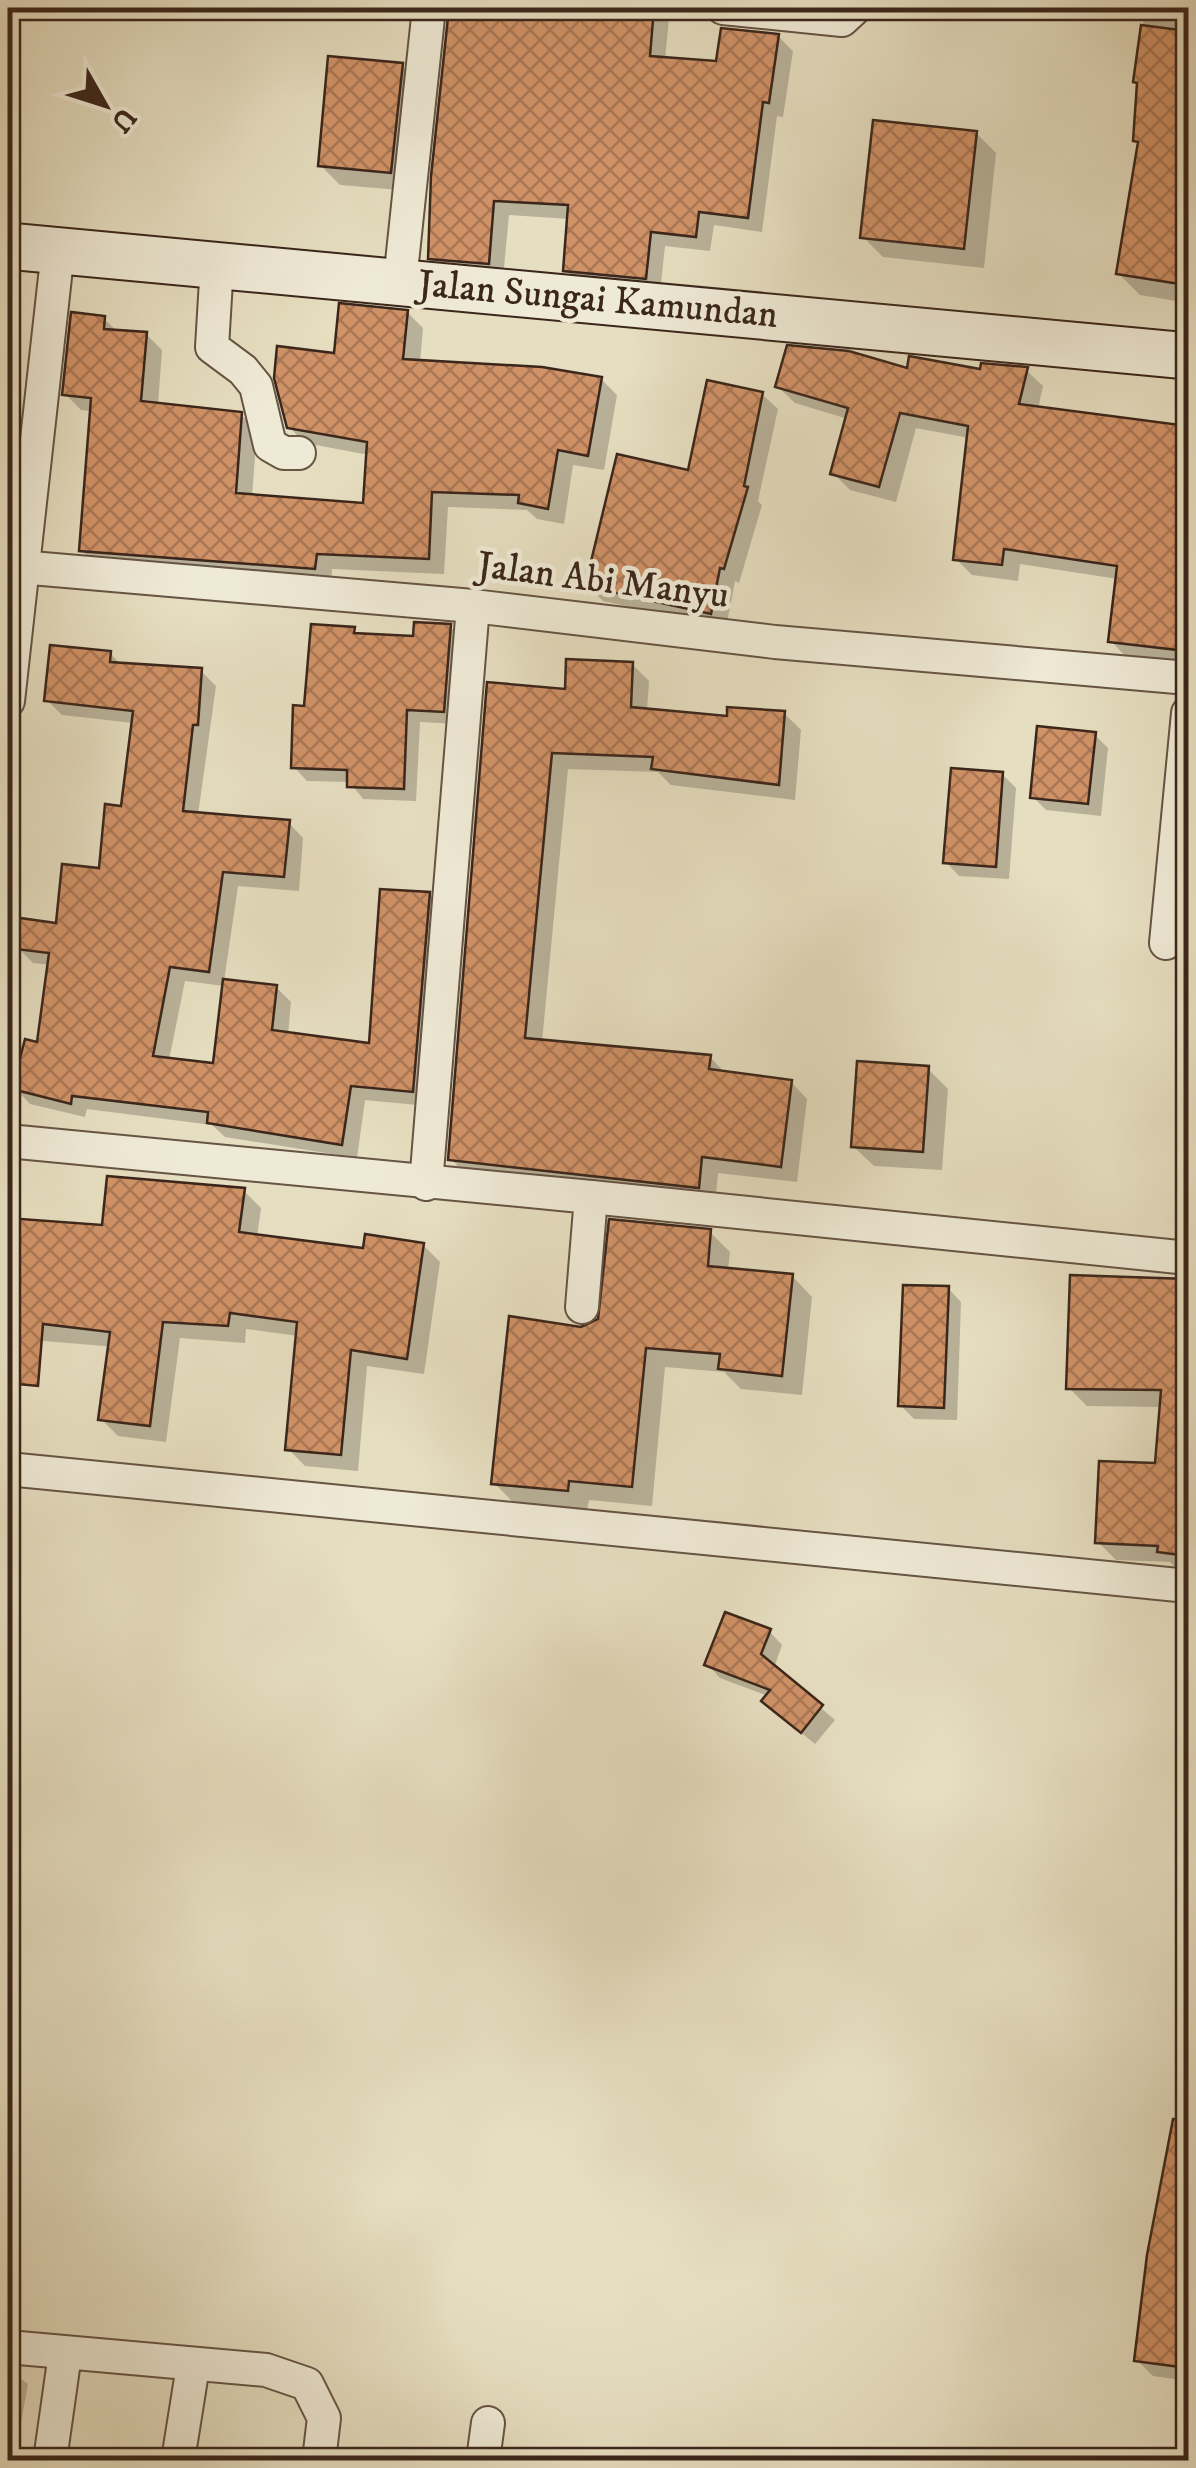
<svg xmlns="http://www.w3.org/2000/svg" width="1196" height="2468" font-family="'IM FELL DW Pica',serif">
<defs>
<pattern id="building-cross-hatch" width="8" height="8" patternUnits="userSpaceOnUse" patternTransform="scale(2.5)"><rect width="8" height="8" fill="#d09267"/><path d="M0 0l8 8M0 8l8-8" fill="none" stroke="#aa7754"/></pattern>
</defs>
<rect width="100%" height="100%" fill="#e6dec0"/>
<filter id="stains"><feTurbulence type="fractalNoise" baseFrequency=".002" numOctaves="4"/><feColorMatrix values="0 0 0 0 .2 0 0 0 0 .09 0 0 0 0 .02 0 0 0 .5 -.17"/></filter>
<radialGradient id="worn" r=".72"><stop offset=".6" stop-color="#630" stop-opacity="0"/><stop offset="1" stop-color="#630" stop-opacity=".3"/></radialGradient>
<!-- shadow -->
<g fill="#0003" fill-rule="evenodd">
<polygon points="450,8 670,8 665,60 718,64 778,36 793,51 783,117 777,116 762,232 714,225 710,251 665,246 660,293 581,286 566,270 569,219 509,215 503,278 446,273 431,258"/>
<polygon points="1106,8 1188,8 1188,303 1140,295 1119,274 1140,145 1135,141 1140,85 1135,81 1144,16"/>
<polygon points="402,66 422,86 411,191 340,185 320,165"/>
<polygon points="976,133 996,153 984,268 883,257 863,237"/>
<polygon points="407,312 423,328 420,363 601,379 617,395 604,470 573,465 564,524 537,519 527,510 448,507 444,574 332,569 331,584 98,567 81,550 92,411 81,410 65,394 104,319 118,332 146,334 162,350 158,405 240,414 257,430 252,497 366,506 369,455 305,443 289,427 336,356"/>
<polygon points="8,344 14,350 8,393"/>
<polygon points="1026,370 1043,386 1038,409 1188,430 1188,665 1127,658 1111,641 1118,579 1020,564 1018,581 972,575 956,559 969,438 916,428 896,502 850,490 833,473 848,419 795,403 778,387 909,371"/>
<polygon points="762,394 778,409 758,501 762,505 739,583 735,581 726,628 603,601 588,586"/>
<polygon points="450,627 464,640 457,724 420,722 416,801 363,799 350,782 307,781 294,767 306,708 353,629 360,636 416,639"/>
<path d="M110,653L122,666L201,671L216,686L198,815L288,822L303,838L299,891L238,886L224,981L276,987L291,1002L288,1035L371,1045L429,894L444,910L428,1106L365,1100L357,1158L225,1137L212,1125L87,1109L85,1117L30,1104L15,1088L40,1045L50,965L33,963L18,948L58,926L101,871L124,808L134,723L62,715L47,700ZM185,981L224,986L216,1065L169,1060Z"/>
<polygon points="632,664 649,681 647,711 729,718 784,713 801,730 795,800 671,785 658,772 568,769 542,1042 710,1057 726,1074 791,1082 807,1099 797,1182 718,1173 715,1203 467,1176 451,1159 567,692"/>
<polygon points="1095,735 1108,748 1101,816 1046,810 1033,797"/>
<polygon points="1002,774 1016,788 1009,879 959,876 946,862"/>
<polygon points="928,1069 948,1089 942,1170 874,1166 853,1146"/>
<polygon points="190,1183 244,1191 261,1208 257,1237 365,1251 423,1245 440,1262 424,1374 367,1366 358,1471 305,1466 288,1449 298,1336 246,1329 245,1343 180,1338 166,1442 118,1436 101,1419 116,1347 8,1338 8,1221 104,1228"/>
<polygon points="710,1232 730,1252 728,1270 792,1276 812,1297 802,1395 741,1389 724,1372 665,1367 652,1506 589,1500 587,1510 514,1503 494,1483 582,1329 600,1321"/>
<polygon points="1073,1277 1188,1278 1188,1570 1177,1569 1170,1562 1116,1560 1098,1542 1157,1466 1162,1407 1087,1406 1069,1388"/>
<polygon points="948,1288 961,1302 957,1420 914,1419 900,1405"/>
<polygon points="769,1631 782,1645 774,1668 835,1720 815,1744 778,1714 768,1696 720,1678 707,1664"/>
<polygon points="1172,2142 1188,2145 1188,2381 1153,2376 1137,2360"/>
<polygon points="8,2369 28,2384 16,2450 8,2449"/>
</g>
<!-- building -->
<g fill="url(#building-cross-hatch)" stroke="#3b261b" stroke-width="2.5">
<polygon points="449,8 654,8 650,56 716,61 721,28 779,34 769,103 763,102 748,218 699,212 696,237 651,232 646,279 563,271 568,205 494,201 489,264 428,259 431,176"/>
<polygon points="1141,25 1188,31 1181,193 1188,194 1188,230 1180,284 1116,274 1138,142 1133,141 1137,83 1133,82"/>
<polygon points="328,56 403,63 391,173 318,166"/>
<polygon points="873,120 977,131 964,249 860,238"/>
<polygon points="339,303 408,310 403,359 542,367 602,377 588,456 558,450 548,509 518,503 519,495 432,492 429,559 317,554 315,569 79,551 91,398 62,395 71,312 105,316 104,329 147,332 141,401 242,412 236,493 363,503 367,442 287,428 274,378 277,346 334,353"/>
<polygon points="787,345 849,351 907,368 909,356 980,369 981,363 1028,367 1019,404 1188,426 1188,566 1178,650 1108,642 1117,566 1004,549 1002,565 953,560 968,426 900,413 879,487 830,474 848,408 775,387"/>
<polygon points="707,380 763,392 744,486 748,487 724,569 720,568 711,614 585,586 617,454 688,470"/>
<polygon points="414,622 451,624 444,712 407,710 404,789 347,787 347,770 291,768 293,705 304,706 311,624 355,627 354,633 413,636"/>
<polygon points="50,645 111,651 110,662 202,668 198,725 193,725 183,811 290,820 284,877 223,872 209,972 170,967 153,1056 213,1063 223,979 277,985 272,1030 369,1043 380,889 430,892 413,1092 351,1086 342,1145 207,1123 208,1112 72,1096 71,1104 12,1089 25,1039 37,1042 49,953 16,949 20,918 56,923 62,864 99,868 105,804 121,806 133,711 44,701"/>
<polygon points="566,659 633,662 631,707 727,716 727,707 785,711 779,785 651,769 653,757 552,753 525,1038 711,1055 709,1069 792,1080 781,1167 702,1157 699,1188 448,1160 487,682 565,689"/>
<polygon points="1037,726 1096,732 1088,804 1030,798"/>
<polygon points="951,768 1003,772 996,867 943,863"/>
<polygon points="857,1061 929,1066 923,1152 851,1147"/>
<polygon points="107,1176 245,1188 239,1232 363,1248 365,1234 424,1243 407,1359 351,1350 341,1455 285,1450 297,1322 230,1313 228,1326 163,1322 150,1426 98,1420 110,1332 43,1324 38,1386 8,1383 8,1218 102,1225"/>
<polygon points="609,1219 711,1229 708,1266 793,1274 782,1376 718,1369 720,1354 646,1348 632,1487 569,1481 568,1491 491,1484 509,1316 581,1327 598,1319"/>
<polygon points="1070,1275 1188,1279 1188,1556 1157,1552 1158,1546 1095,1543 1099,1461 1155,1463 1161,1390 1066,1389"/>
<polygon points="903,1285 949,1286 944,1408 898,1406"/>
<polygon points="725,1612 771,1629 761,1654 823,1705 801,1733 761,1701 770,1690 704,1665"/>
<polygon points="1173,2119 1188,2120 1188,2368 1134,2361 1147,2255"/>
</g>
<g fill="none" stroke-linecap="round" stroke-linejoin="round">
<defs>
<g id="minor">
<polyline points="723,8 842,20 855,8"/>
<polyline points="217,264 212,347 243,370 256,386 270,445 284,453 299,453"/>
<polyline points="400,281 429,8"/>
<polyline points="8,566 473,606 775,642 1188,678"/>
<polyline points="8,701 58,250"/>
<polyline points="1166,943 1188,713"/>
<polyline points="8,1141 591,1197 582,1307"/>
<polyline points="426,1184 473,606"/>
<polyline points="591,1197 1188,1258"/>
<polyline points="8,1469 1188,1586"/>
<polyline points="8,2347 266,2370 307,2384 324,2418 319,2460"/>
<polyline points="50,2460 65,2354"/>
<polyline points="178,2460 193,2366"/>
<polyline points="483,2460 488,2423"/>
</g>
<polyline id="secondary" points="8,246 1188,356"/>
</defs>
<!-- minor casing -->
<use href="#minor" stroke="#665444" stroke-width="36"/>
<!-- secondary casing -->
<use href="#secondary" stroke="#3b261b" stroke-width="49"/>
<!-- minor -->
<use href="#minor" stroke="#efead6" stroke-width="32"/>
<!-- secondary -->
<use href="#secondary" stroke="#efead6" stroke-width="45"/>
</g>
<g text-anchor="middle" dominant-baseline="central" stroke-width="9" stroke-linejoin="round" paint-order="stroke">
<!-- street labels -->
<g font-size="38" fill="#3b261b" stroke="#efead6">
<text transform="translate(598 300) rotate(5)">Jalan Sungai Kamundan</text>
<text transform="translate(603 581) rotate(7)">Jalan Abi Manyu</text>
</g>
</g>
<!-- margin -->
<rect width="1196" height="2468" fill="none" stroke="#e6dec0" stroke-width="40"/>
<rect x="10" y="10" width="1176" height="2448" fill="none" stroke="#3b261b" stroke-width="5"/>
<rect x="20" y="20" width="1156" height="2428" fill="none" stroke="#3b261b" stroke-width="2.5"/>
<!-- north arrow -->
<g transform="translate(105 105) rotate(129)" stroke="#efead6" stroke-width="8" paint-order="stroke">
<path d="M0-8L18 38L0 25L-18 38Z" fill="#3b261b"/>
<text y="-15" font-size="28" font-weight="bold" text-anchor="middle" fill="#3b261b">U</text>
</g>
<rect width="100%" height="100%" filter="url(#stains)"/>
<rect width="100%" height="100%" fill="url(#worn)"/>
</svg>
